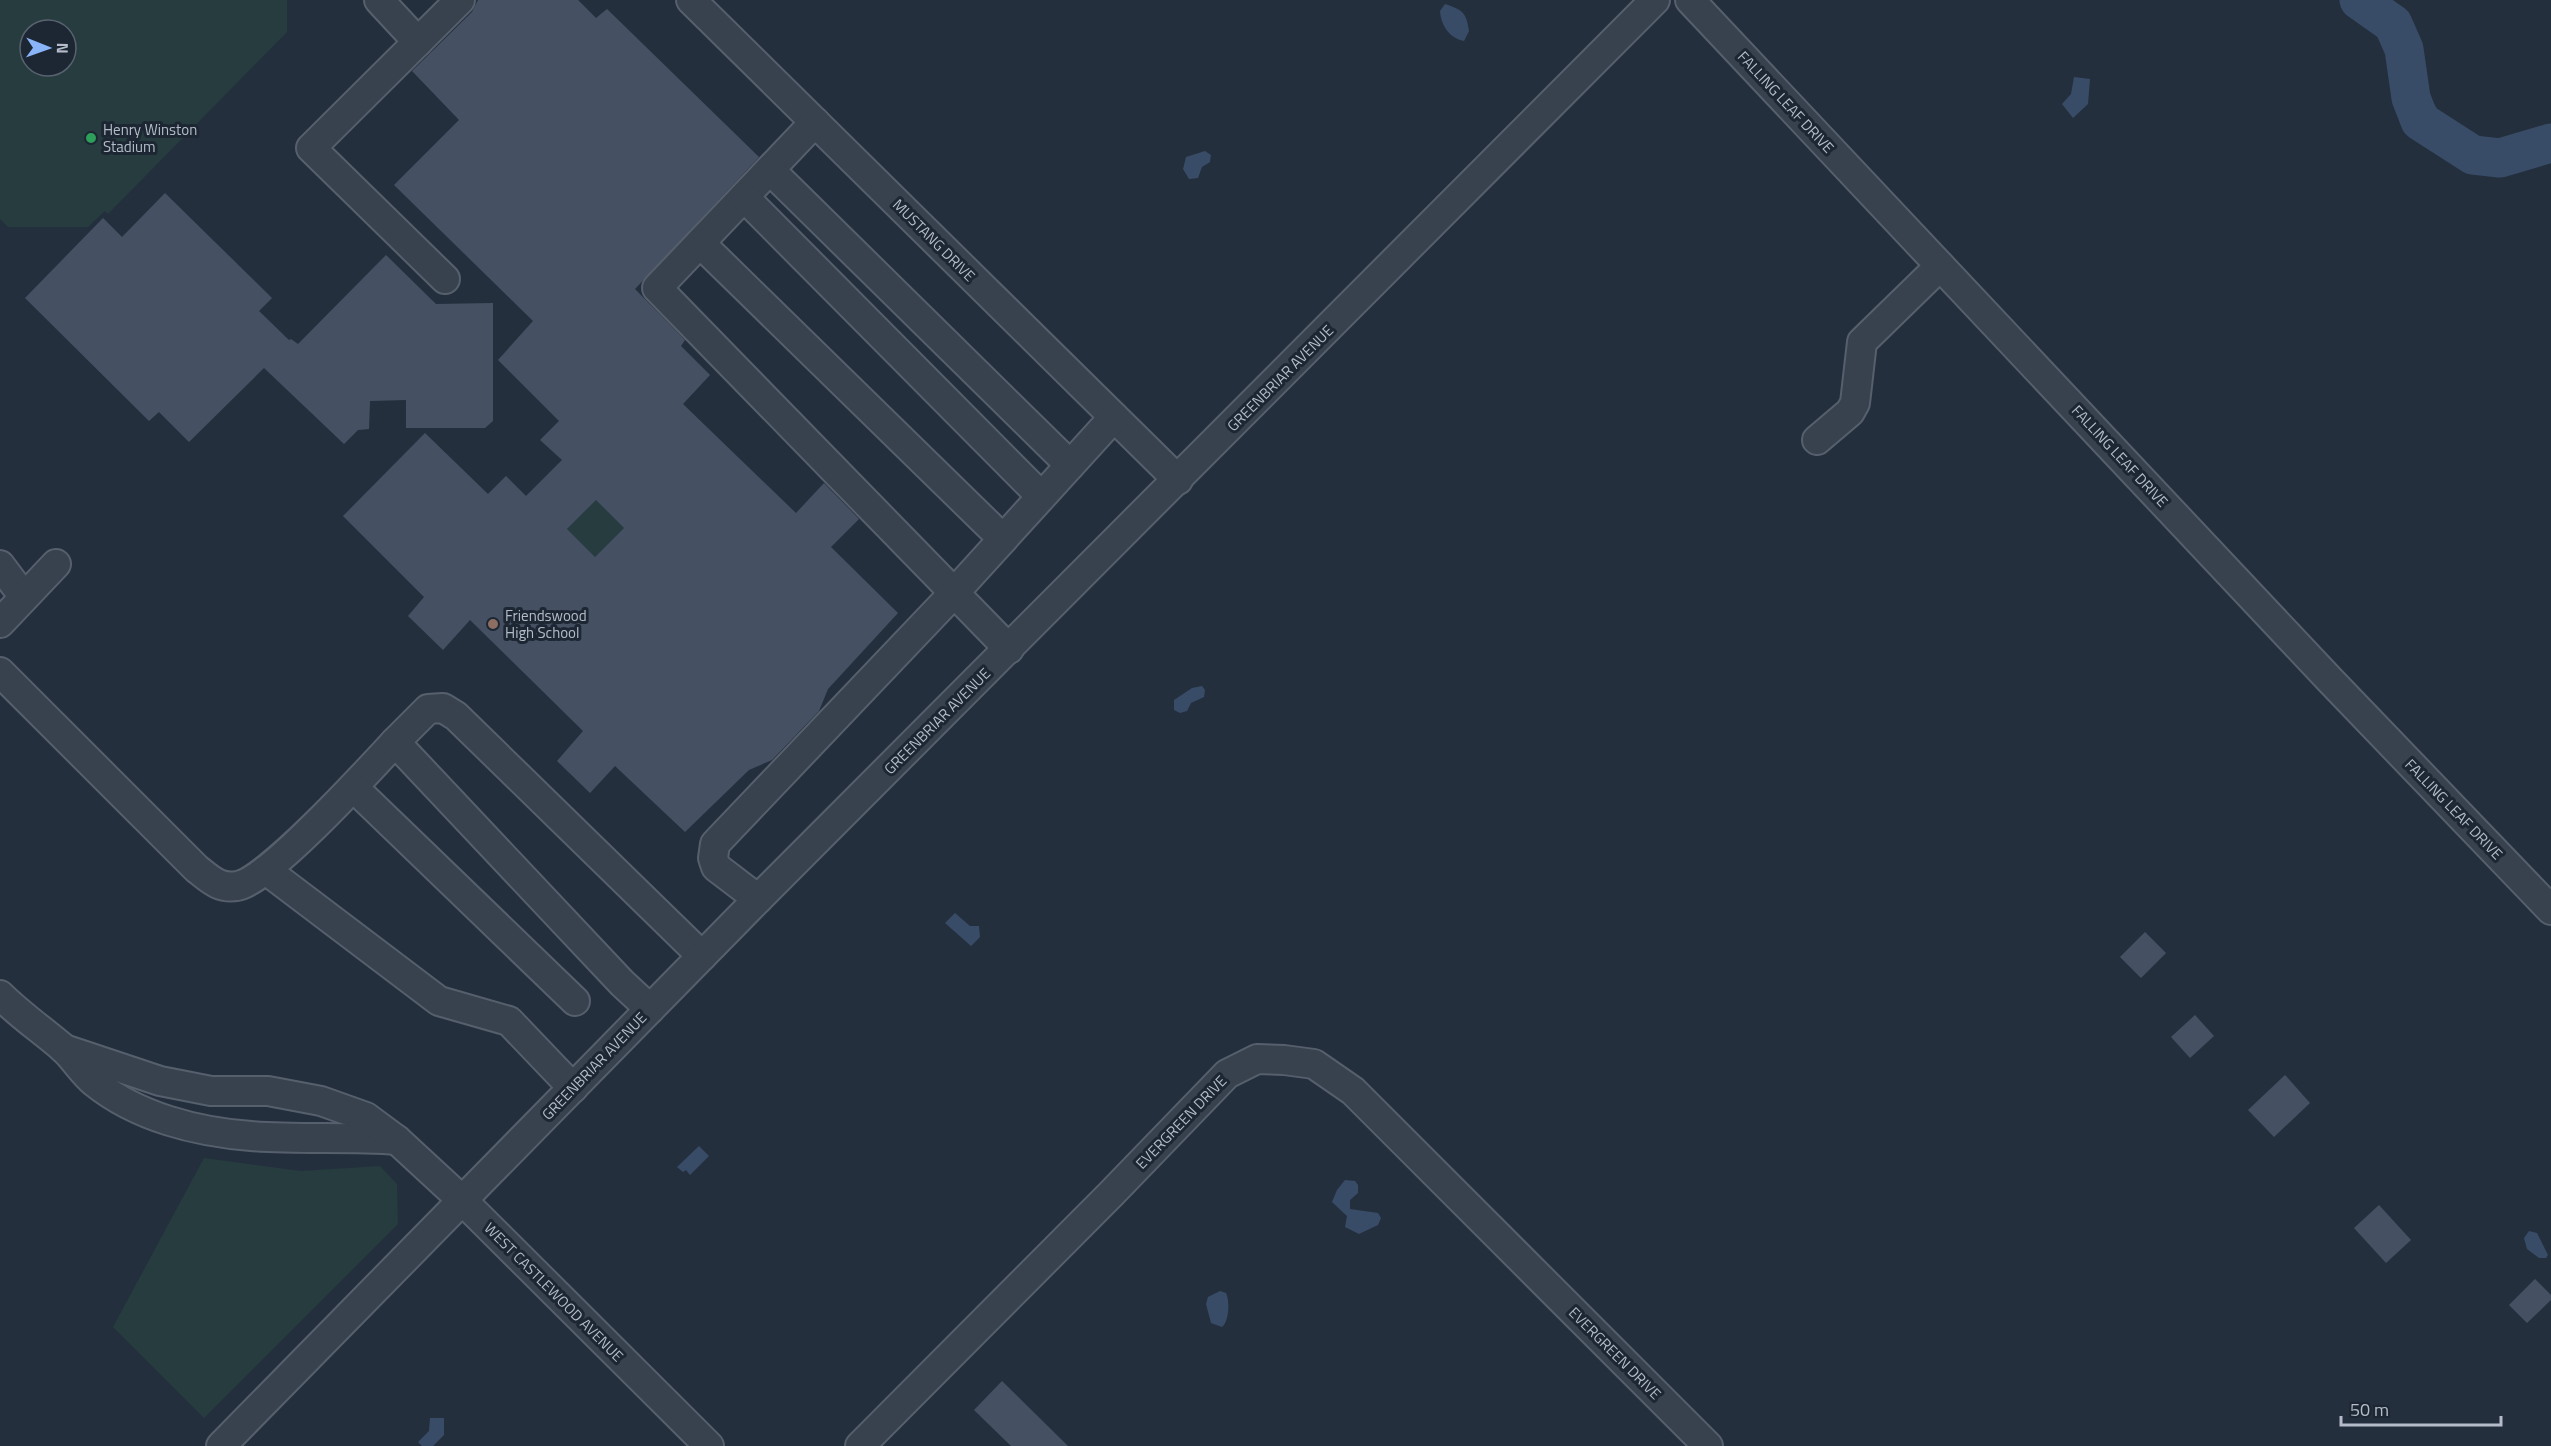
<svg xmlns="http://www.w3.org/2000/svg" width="2551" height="1446" font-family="'Titillium Web',sans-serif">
<rect width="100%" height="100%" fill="#242f3e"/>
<!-- green -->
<g fill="#263c3f" fill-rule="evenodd">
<path d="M0,0H287V32L108,214L105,211L88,227H8L0,219ZM30,30H66V66H30Z"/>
<polygon points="596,500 624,528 595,557 567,529"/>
<polygon points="204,1158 301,1171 380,1166 397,1184 398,1224 204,1418 113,1327"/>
</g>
<!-- water -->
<g fill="#394c67">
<polygon points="2349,0 2368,0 2401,21 2421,81 2456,142 2521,145 2551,138 2551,150 2495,165 2460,156 2432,130 2409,73 2379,19"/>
<path d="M1445,4C1462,10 1466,11 1469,31L1464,41C1449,38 1441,25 1440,11Z"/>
<polygon points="2074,77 2090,79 2088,104 2073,118 2062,104 2071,94"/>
<polygon points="1205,151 1211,155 1210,162 1202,167 1198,178 1189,179 1183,169 1186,157"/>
<polygon points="1202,686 1205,690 1204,697 1191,703 1187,711 1180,713 1174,710 1174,700 1192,688"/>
<polygon points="955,913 970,926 979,926 980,937 971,946 945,923"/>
<polygon points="699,1146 709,1156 690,1175 686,1170 683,1172 677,1167"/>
<polygon points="1345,1180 1355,1181 1358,1185 1358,1193 1350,1200 1350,1209 1378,1213 1381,1218 1378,1225 1359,1234 1345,1227 1347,1216 1332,1202 1337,1190"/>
<polygon points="2529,1231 2537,1233 2548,1255 2546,1258 2539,1258 2527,1249 2524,1238"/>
<path d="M1220,1291L1226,1293C1230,1302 1229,1321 1222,1327L1211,1323L1206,1304L1208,1297Z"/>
<polygon points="430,1418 444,1418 444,1435 433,1446 422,1446 418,1442 429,1431"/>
</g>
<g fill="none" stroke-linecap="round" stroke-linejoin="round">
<!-- river -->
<polyline stroke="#394c67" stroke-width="39" points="2359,0 2393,24 2404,49 2411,98 2420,121 2473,155 2500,158 2551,143"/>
</g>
<!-- building -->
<g fill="#455162" fill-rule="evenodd">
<path d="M478,0H578L596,18L607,9L759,157L635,289L685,340L681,346L710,375L683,404L796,513L824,483L859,519L831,547L898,613L828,689L819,711L772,760L749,770L685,832L615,766L590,793L557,761L583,731L470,620L443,650L408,616L424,597L343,516L425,433L488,494L506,476L526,496L562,460L540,440L559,421L498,360L533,321L394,185L459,120L412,71L472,12ZM596,500L624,528L595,557L567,529Z"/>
<polygon points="165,193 272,298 259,311 289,340 291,339 298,344 386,255 436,304 493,303 493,421 485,428 406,428 406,400 370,401 369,429 358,430 344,444 264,368 189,442 159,412 149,421 25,298 103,218 122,237"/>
<polygon points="2145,932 2166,953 2141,978 2120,957"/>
<polygon points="2195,1015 2214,1036 2190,1058 2171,1037"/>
<polygon points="2285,1075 2310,1103 2274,1137 2248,1110"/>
<polygon points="2379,1205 2411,1240 2386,1263 2354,1228"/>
<polygon points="2535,1279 2551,1295 2551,1300 2527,1323 2509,1305"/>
<polygon points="1002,1381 1068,1446 1011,1446 974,1410"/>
</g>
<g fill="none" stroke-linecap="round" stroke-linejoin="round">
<defs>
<g id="minor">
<polyline points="379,0 418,42"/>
<polyline points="691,0 1178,480"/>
<polyline points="1690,0 2330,680 2551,910"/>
<polyline points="815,122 657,288 1009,649"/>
<polyline points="770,170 1070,465"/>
<polyline points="744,197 1041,496"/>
<polyline points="700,243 1003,539"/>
<polyline points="445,279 311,148 460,0"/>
<polyline points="1817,440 1850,412 1855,403 1862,342 1940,266"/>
<polyline points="0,565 24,597"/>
<polyline points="0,623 56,564"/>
<path d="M0,672L197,869C210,879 219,889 237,886C267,882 370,769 395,742"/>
<polyline points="353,787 575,1001"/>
<polyline points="266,870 439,1001 509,1021 573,1088"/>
<polyline points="758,899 716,867 713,858 715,844 954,593 1114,417"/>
<path d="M0,995C20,1015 42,1030 63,1048C74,1058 82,1072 94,1082C137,1117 197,1132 251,1136C300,1140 349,1136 397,1140"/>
<polyline points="650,1009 622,983 395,742 428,709 443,708 456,716 702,956"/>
<polyline points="64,1049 160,1081 211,1091 268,1091 321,1101 366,1117 397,1140 462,1200 709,1446"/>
<polyline points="221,1446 758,899 1655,0"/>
<polyline points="860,1446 1111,1194 1227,1074 1257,1059 1284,1060 1314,1064 1353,1091 1708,1446"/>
</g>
</defs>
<!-- minor casing -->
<use href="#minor" stroke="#565f6c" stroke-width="32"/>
<!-- minor -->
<use href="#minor" stroke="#38414e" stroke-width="28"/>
</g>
<!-- markers -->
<circle fill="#2e9e5b" stroke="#1d2633" stroke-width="2" cx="91" cy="138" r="6"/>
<circle fill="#8d6e63" stroke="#1d2633" stroke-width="2" cx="493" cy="624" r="6"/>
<g text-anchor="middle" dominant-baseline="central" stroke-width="6" stroke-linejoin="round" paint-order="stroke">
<!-- street labels -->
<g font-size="15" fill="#b4bcc9" stroke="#1d2633">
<text transform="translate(1786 102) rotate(47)">FALLING LEAF DRIVE</text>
<text transform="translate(934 240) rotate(45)">MUSTANG DRIVE</text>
<text transform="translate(1280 378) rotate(-45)">GREENBRIAR AVENUE</text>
<text transform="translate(2120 456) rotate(47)">FALLING LEAF DRIVE</text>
<text transform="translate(937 721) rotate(-45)">GREENBRIAR AVENUE</text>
<text transform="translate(2454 809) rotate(46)">FALLING LEAF DRIVE</text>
<text transform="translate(594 1066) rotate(-46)">GREENBRIAR AVENUE</text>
<text transform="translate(1181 1122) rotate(-46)">EVERGREEN DRIVE</text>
<text transform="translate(554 1292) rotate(45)">WEST CASTLEWOOD AVENUE</text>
<text transform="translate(1615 1353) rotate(45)">EVERGREEN DRIVE</text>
</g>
<!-- poi labels -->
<g font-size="15" fill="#b4bcc9" stroke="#1d2633" text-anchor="start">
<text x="103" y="129">Henry Winston<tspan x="103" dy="17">Stadium</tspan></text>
<text x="505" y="615">Friendswood<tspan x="505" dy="17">High School</tspan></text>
</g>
</g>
<!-- north arrow -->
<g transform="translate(48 48) rotate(91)"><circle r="28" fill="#1d2633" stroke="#59626f" stroke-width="1.5"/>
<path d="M0-4.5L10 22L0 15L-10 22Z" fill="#8ab4f8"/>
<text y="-9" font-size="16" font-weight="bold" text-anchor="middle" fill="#b4bcc9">N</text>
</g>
<!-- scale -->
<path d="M2341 1416v9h160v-9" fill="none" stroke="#b4bcc9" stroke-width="3"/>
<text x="2350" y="1416" font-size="18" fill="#b4bcc9" stroke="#1d2633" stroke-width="4.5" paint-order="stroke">50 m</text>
</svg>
